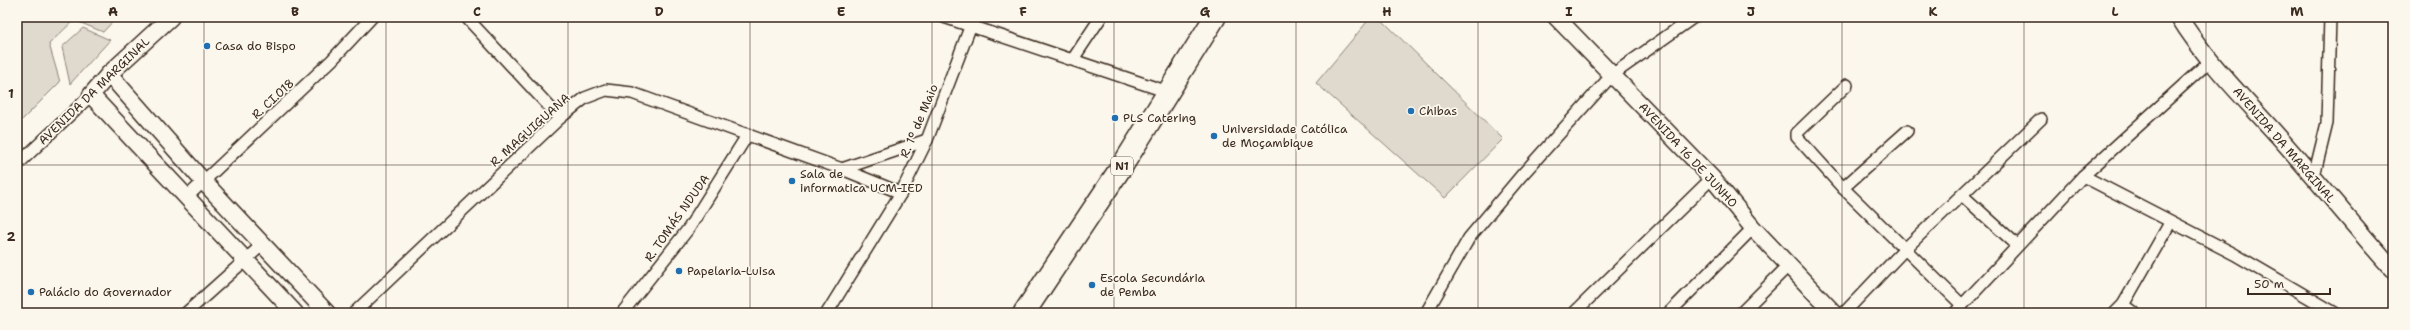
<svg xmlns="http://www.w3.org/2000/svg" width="2410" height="330" font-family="'Shantell Sans',sans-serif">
<rect width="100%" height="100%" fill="#fbf7ec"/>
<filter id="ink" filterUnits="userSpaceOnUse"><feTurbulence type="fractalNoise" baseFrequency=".025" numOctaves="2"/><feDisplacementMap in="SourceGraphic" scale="8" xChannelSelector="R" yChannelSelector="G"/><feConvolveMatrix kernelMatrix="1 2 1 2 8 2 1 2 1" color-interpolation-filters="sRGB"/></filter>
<g filter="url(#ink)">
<!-- green -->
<g fill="#dfd9ce" stroke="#8d8276">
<polygon points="17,17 117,17 103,32 74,20 49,44 60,82 17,125"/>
<polygon points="1371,17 1379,17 1503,139 1445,198 1316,83"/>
<polygon points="83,28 110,40 70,84 62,47"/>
</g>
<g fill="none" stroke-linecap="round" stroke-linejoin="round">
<defs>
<g id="street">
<polyline points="466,17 560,118"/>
<polyline points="944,17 1168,92"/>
<polyline points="1073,59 1101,17"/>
<polyline points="1847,85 1797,133 1797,137 1843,188 1962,305"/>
<polyline points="17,165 91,95"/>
<polyline points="842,169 927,140"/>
<polyline points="2083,176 2211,60"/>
<polyline points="2314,176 2327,123 2330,17"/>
<polyline points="1843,188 1907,131"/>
<polyline points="188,196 332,60 372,17"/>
<polyline points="1963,196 2017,245"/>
<polyline points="2123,305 2134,313"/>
<polyline points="186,313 263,244"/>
<polyline points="354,313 560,118 585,98 606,90 632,93 842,169 901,193"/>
<polyline points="622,313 689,228 748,134"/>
<polyline points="827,313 901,193 927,140 974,17"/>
<polyline points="1426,313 1469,238 1521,176 1612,75 1694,17"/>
<polyline points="1574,313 1712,178"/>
<polyline points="1669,313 1753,228"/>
<polyline points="1741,313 1790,264"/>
<polyline points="1844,313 1905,249 2041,119"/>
<polyline points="1955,313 2083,176 2234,254 2335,313"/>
<polyline points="2115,313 2123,305 2170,223"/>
</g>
<g id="secondary">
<polyline points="171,17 109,74 91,95 295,313"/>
<polyline points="1556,17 1712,178 1753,228 1834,313"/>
<path d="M2179,17C2206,61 2244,98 2278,136C2317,180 2354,226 2393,270"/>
<polyline points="109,74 204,182 327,313"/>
</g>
<polyline id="highway" points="1024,313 1124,163 1215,17"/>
</defs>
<!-- street casing -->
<use href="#street" stroke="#3b2a1e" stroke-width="14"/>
<!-- secondary casing -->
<use href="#secondary" stroke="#3b2a1e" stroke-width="19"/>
<!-- highway casing -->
<use href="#highway" stroke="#3b2a1e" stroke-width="24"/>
<!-- street -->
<use href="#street" stroke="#fbf7ec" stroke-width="11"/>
<!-- secondary -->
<use href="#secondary" stroke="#fbf7ec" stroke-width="16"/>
<!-- highway -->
<use href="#highway" stroke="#fbf7ec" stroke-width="21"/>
</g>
</g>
<!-- grid -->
<path fill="none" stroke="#3b2a1e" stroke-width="1" stroke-opacity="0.55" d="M204,17V313M386,17V313M568,17V313M750,17V313M932,17V313M1114,17V313M1296,17V313M1478,17V313M1660,17V313M1842,17V313M2024,17V313M2206,17V313M17,165H2393"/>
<!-- markers -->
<g fill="#1f6fb2" stroke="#fbf7ec" stroke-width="1.5">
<circle cx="207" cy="46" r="4"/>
<circle cx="1411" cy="111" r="4"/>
<circle cx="1115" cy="118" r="4"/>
<circle cx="1214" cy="136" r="4"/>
<circle cx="792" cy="181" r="4"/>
<circle cx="679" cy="271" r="4"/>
<circle cx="1092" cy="285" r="4"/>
<circle cx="31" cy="292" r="4"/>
</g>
<g text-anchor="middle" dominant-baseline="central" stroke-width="3.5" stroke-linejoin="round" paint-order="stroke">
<!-- shield labels -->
<rect fill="#fbf7ec" stroke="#75685c" stroke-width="1" x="1111" y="157" width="22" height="18" rx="3"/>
<g font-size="11" font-weight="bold" fill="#3b2a1e">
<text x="1122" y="166">N1</text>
</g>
<!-- poi labels -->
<g font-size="12" fill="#3b2a1e" stroke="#fbf7ec" text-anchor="start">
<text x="215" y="46">Casa do Bispo</text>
<text x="1419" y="111">Chibas</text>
<text x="1123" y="118">PLS Catering</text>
<text x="1222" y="129">Universidade Católica<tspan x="1222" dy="14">de Moçambique</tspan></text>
<text x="800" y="174">Sala de<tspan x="800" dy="14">informatica UCM-IED</tspan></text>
<text x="687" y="271">Papelaria-Luisa</text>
<text x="1100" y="278">Escola Secundária<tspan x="1100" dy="14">de Pemba</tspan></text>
<text x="39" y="292">Palácio do Governador</text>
</g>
<!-- street labels -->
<g font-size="12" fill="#3b2a1e" stroke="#fbf7ec">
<text transform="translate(94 91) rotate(-44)">AVENIDA DA MARGINAL</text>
<text transform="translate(273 99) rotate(-43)">R. CI.018</text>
<text transform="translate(919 121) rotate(-67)">R. 1º de Maio</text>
<text transform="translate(530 130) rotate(-42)">R. MAGUIGUANA</text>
<text transform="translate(2284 145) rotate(49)">AVENIDA DA MARGINAL</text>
<text transform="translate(1688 155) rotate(47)">AVENIDA 16 DE JUNHO</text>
<text transform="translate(677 218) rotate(-55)">R. TOMÁS NDUDA</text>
</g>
</g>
<!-- margin -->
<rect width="2410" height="330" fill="none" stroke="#fbf7ec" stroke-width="44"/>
<!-- scale -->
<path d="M2248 288v6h82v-6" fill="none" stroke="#3b2a1e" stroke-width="2"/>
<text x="2254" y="288" font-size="12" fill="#3b2a1e" stroke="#fbf7ec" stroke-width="3" paint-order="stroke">50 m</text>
<rect x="22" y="22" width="2366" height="286" fill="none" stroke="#3b2a1e" stroke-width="1.5"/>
<g font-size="13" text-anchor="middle" font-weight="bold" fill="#3b2a1e">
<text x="113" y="16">A</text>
<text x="295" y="16">B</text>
<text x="477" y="16">C</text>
<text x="659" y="16">D</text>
<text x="841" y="16">E</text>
<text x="1023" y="16">F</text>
<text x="1205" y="16">G</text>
<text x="1387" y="16">H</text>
<text x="1569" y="16">I</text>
<text x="1751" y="16">J</text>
<text x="1933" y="16">K</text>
<text x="2115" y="16">L</text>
<text x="2297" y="16">M</text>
<text x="11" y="98">1</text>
<text x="11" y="241">2</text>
</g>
</svg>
